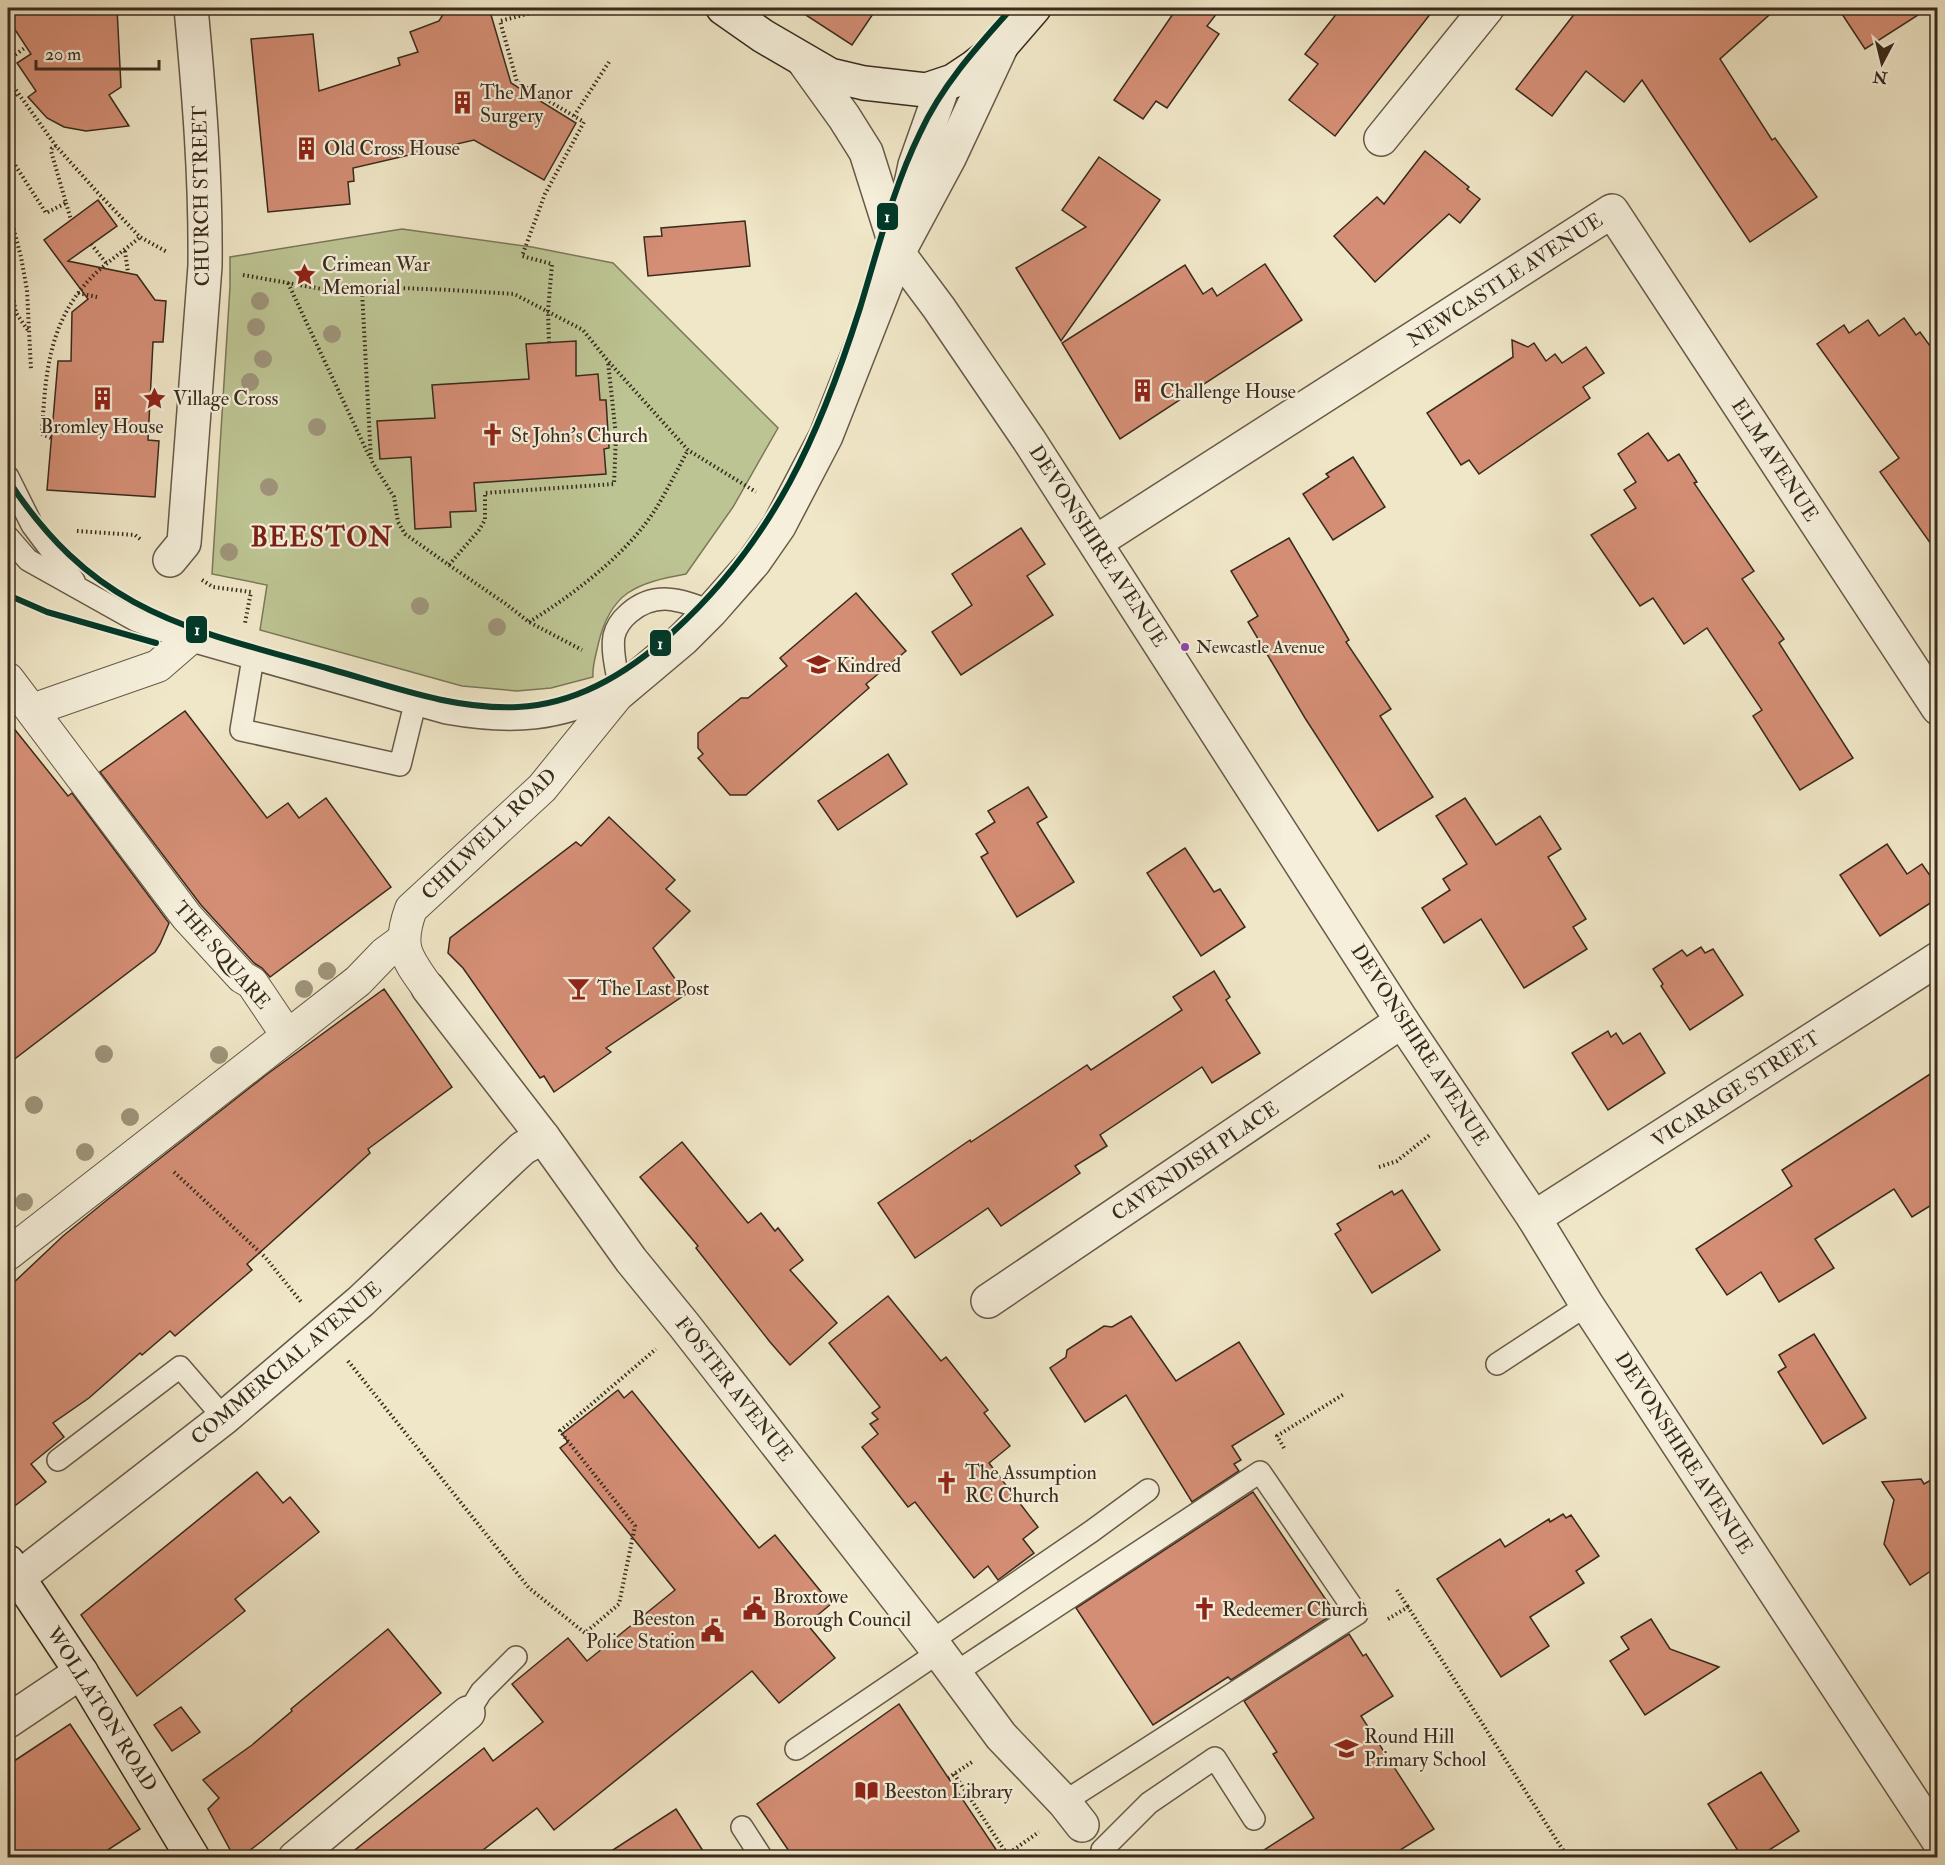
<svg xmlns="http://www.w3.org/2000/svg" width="1945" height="1865" font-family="'IM FELL Double Pica',serif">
<rect width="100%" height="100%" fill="#f0e7c8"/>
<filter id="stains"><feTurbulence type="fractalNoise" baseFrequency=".00333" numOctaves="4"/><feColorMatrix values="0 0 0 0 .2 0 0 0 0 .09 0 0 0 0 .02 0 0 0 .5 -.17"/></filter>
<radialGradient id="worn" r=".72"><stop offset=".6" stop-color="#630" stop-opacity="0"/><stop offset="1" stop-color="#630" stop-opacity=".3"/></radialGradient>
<!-- green -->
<path fill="#bdc493" stroke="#7b7858" stroke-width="1.5" d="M402,229L532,247L613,263L778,428L733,507L686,574C636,583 610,592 598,645C596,655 592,666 593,677L551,688L517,691L462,686L260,630L267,585L212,574L230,287V257Z"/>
<!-- building -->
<g fill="#d48e75" stroke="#392b1c" stroke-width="1.5">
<polygon points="8,8 117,8 121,87 109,95 129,126 86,131 64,127 47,118 28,97 36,91 17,63 31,54 8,19"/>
<polygon points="447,8 489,8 511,83 576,123 544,180 474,140 353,168 354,181 348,182 350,204 268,212 251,39 313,34 319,91 400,65 398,58 418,52 410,32 439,21"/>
<polygon points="795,8 877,8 852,45"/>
<polygon points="1177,8 1221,8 1207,26 1219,34 1167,108 1156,101 1143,119 1114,100"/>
<polygon points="1341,8 1435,8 1335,136 1289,100 1318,64 1305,54"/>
<polygon points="1579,8 1777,8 1720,59 1772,140 1775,138 1817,197 1750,242 1642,80 1624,102 1586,71 1552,116 1516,89"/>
<polygon points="1838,8 1929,8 1865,49"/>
<polygon points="1425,151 1469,187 1467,189 1480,199 1460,223 1449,214 1375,282 1334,236 1377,197 1384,204"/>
<polygon points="1099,157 1160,200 1061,341 1016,268 1086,227 1062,210"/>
<polygon points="98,200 117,226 68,261 137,275 155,300 166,301 163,342 153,342 148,440 159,441 155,497 47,490 58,361 71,361 72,312 88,299 44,240"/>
<polygon points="745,221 750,266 648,276 644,237 662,236 661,228"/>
<polygon points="1265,264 1302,320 1120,439 1062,343 1185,265 1203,294 1212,288 1217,296"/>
<polygon points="1904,318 1916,335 1920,332 1938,357 1938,554 1880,472 1899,458 1817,344 1844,325 1849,333 1868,320 1879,336"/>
<polygon points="1512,340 1528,347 1534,343 1546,361 1555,354 1562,363 1586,347 1604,373 1583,387 1590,398 1479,474 1469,460 1461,465 1427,413 1513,357"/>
<polygon points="576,341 576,376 598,374 600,400 606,400 609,448 604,449 606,474 474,483 476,511 450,512 451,527 415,529 411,457 380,459 377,421 435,418 432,385 529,379 526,344"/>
<polygon points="1648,433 1668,461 1679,454 1697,482 1694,483 1754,571 1742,579 1784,639 1779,643 1853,758 1800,790 1753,716 1762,710 1707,628 1684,644 1653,598 1640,606 1591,535 1636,508 1624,490 1636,482 1618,454"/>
<polygon points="1353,457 1385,507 1333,540 1303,494 1329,477 1326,474"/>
<polygon points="1021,528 1045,564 1027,576 1053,615 961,675 932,632 972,605 952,574"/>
<polygon points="1289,538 1349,640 1346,642 1391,709 1380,716 1433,797 1378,831 1305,718 1248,622 1258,616 1231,571"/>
<polygon points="856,593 906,651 866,684 869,688 746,795 730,795 698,758 703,754 698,748 698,733 741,698 748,698 787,666 780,658"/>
<polygon points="185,711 267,818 288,803 299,818 326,798 391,887 270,977 262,968 254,963 201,905 100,772"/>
<polygon points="8,721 68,796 72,793 169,923 160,944 155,952 8,1064"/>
<polygon points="888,754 907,784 838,830 818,801"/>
<polygon points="1028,787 1047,817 1037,823 1074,882 1017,917 981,857 988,853 976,834 995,822 988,811"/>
<polygon points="1465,798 1496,845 1540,816 1561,849 1548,857 1586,919 1573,927 1587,949 1524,988 1481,919 1444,943 1422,908 1450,890 1443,879 1467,864 1436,816"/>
<polygon points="609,817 675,880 666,889 690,911 653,948 686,994 606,1048 611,1052 554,1092 544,1076 540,1078 463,968 448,953 450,938 576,842 581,846"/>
<polygon points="1887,844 1907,874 1922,864 1938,887 1938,898 1880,936 1840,875"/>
<polygon points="1185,848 1214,892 1220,889 1245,927 1201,956 1147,873"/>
<polygon points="1701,947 1705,953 1713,949 1743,995 1690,1030 1661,986 1663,984 1653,969 1682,950 1687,956"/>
<polygon points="1214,971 1230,997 1226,1000 1260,1053 1212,1083 1202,1067 1100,1135 1107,1146 1075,1166 1080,1173 1001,1226 988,1208 915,1258 878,1203 970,1140 971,1142 1087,1065 1091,1070 1182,1010 1173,997"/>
<polygon points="384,989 452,1087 368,1149 370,1153 247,1264 252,1270 175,1336 170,1331 142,1355 140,1353 89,1398 53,1423 64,1437 31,1464 46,1482 8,1511 8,1288 63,1236 107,1200 266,1075"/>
<polygon points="1608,1031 1611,1037 1616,1033 1623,1044 1640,1033 1665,1073 1608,1110 1572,1053"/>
<polygon points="1938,1069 1938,1201 1912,1217 1894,1189 1815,1239 1834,1268 1779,1302 1761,1272 1727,1295 1696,1249 1792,1186 1782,1170"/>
<polygon points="682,1142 748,1223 761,1213 775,1231 778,1228 803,1260 790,1270 837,1323 790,1365 770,1342 696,1248 698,1246 640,1177"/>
<polygon points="1402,1190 1440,1250 1372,1293 1335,1234 1341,1230 1337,1224 1392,1191 1394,1195"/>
<polygon points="888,1296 941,1361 946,1357 988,1410 984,1413 1010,1446 989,1463 1038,1527 1023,1539 1034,1553 998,1580 988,1566 974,1578 915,1502 908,1507 862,1447 878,1434 870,1424 878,1419 872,1413 880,1407 829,1343"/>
<polygon points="1131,1316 1176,1381 1239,1342 1284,1414 1232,1446 1241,1460 1234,1464 1239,1471 1192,1502 1126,1395 1085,1422 1050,1368 1066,1357 1067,1350 1104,1326 1112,1327"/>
<polygon points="1814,1334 1866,1418 1823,1444 1778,1372 1786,1367 1779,1355"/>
<polygon points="618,1390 624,1398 632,1391 759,1548 775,1535 831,1604 807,1624 835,1658 779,1703 752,1671 554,1830 537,1808 474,1857 346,1857 484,1748 493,1761 543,1722 512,1684 568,1638 587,1661 675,1590 560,1448 568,1442 562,1434"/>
<polygon points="257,1472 283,1503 290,1497 319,1532 235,1599 245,1611 137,1696 81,1615"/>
<polygon points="1938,1476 1938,1566 1910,1585 1884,1544 1894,1500 1882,1482 1921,1479 1924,1484"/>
<polygon points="1253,1492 1335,1613 1231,1680 1228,1677 1153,1725 1076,1608"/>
<polygon points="1563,1514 1566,1518 1571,1515 1599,1556 1576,1571 1584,1583 1530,1617 1549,1646 1501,1677 1437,1579 1500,1539 1505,1547 1549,1519 1550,1522"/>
<polygon points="1651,1619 1670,1649 1719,1667 1645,1715 1610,1661 1629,1649 1621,1637"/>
<polygon points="388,1629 441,1693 262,1841 241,1857 234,1857 208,1809 219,1798 203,1780 252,1745 292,1711 291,1709"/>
<polygon points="1349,1634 1363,1656 1366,1654 1393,1696 1361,1716 1434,1829 1389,1857 1253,1857 1314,1818 1273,1754 1277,1752 1244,1701"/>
<polygon points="899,1704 1001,1857 793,1857 757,1804"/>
<polygon points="181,1707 200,1732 172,1751 154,1725"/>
<polygon points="70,1724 140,1829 97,1857 8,1857 8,1765"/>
<polygon points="1761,1772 1799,1831 1758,1857 1742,1857 1708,1804"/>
<polygon points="676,1809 707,1857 602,1857"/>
</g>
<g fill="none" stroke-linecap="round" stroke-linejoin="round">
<defs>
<g id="service">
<polyline points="8,477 32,525 74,581"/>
<path d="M8,537L28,560L137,621L188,640L446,713C514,725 557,721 620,692C618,675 611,653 614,636C616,627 622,619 629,613C656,590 681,600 711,611"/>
<polyline points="253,658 241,730 400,765 415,704"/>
<polyline points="1497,1364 1587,1305"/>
<polyline points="58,1460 180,1367 224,1418"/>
<polyline points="930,1642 1092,1531 1148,1490"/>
<polyline points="955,1673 1260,1472 1357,1614 1064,1802"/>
<polyline points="468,1713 481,1692 516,1657"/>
<polyline points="796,1749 939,1652"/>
<polyline points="742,1827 762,1858"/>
<polyline points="1102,1850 1149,1803 1215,1758 1254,1819"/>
</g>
<g id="pedestrian">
<polyline points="8,679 187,917 242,977 252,983 287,1035"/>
<polyline points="32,710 158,666 188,640"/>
<path d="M428,988C406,957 397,947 411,909L542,788L620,692"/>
<polyline points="8,1254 358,981 384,954 403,940"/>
</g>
<g id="minor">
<polyline points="803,60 844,117 866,152 898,253 939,308 1029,440 1402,1021 1534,1218 1587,1305 1938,1840"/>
<polyline points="1381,139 1487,8"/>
<polyline points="903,221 915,165 943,86"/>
<polyline points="1096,542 1612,211 1938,708"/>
<path d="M170,560L184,543L205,266C206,179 199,93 191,8"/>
<polyline points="620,692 683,639 711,611 754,562 779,526 826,436 898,253 949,158 1002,45"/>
<polyline points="428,988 543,1137 631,1260 684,1325 939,1652 1001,1736 1064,1802 1082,1825"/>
<polyline points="1534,1218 1938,959"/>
<polyline points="988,1301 1402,1021"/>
<polyline points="18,1578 224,1418 292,1360 361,1301 511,1159 523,1148 543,1137"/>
<polyline points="8,1721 81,1672"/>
<polyline points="295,1858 468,1713"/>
</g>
<g id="secondary">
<polyline points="723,8 763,36 830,75 864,83 926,90 953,81 974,67 1002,45 1034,8"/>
<polyline points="8,1562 81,1672 193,1858"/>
</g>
</defs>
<!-- service casing -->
<use href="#service" stroke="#675a47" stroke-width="24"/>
<!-- pedestrian casing -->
<use href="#pedestrian" stroke="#675a47" stroke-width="34"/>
<!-- minor casing -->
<use href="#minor" stroke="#675a47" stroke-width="36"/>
<!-- secondary casing -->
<use href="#secondary" stroke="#392b1c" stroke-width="36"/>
<!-- path -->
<g stroke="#392b1c" stroke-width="4" stroke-dasharray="1.5 3" stroke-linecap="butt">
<polyline points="546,9 500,21 517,82 584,122 545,194 522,256 552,264 548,311 549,343"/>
<polyline points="8,60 26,47"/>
<polyline points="8,79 56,146 98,193 140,237 167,252"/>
<polyline points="8,111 11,99 18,93"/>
<polyline points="574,116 609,62"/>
<polyline points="8,154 46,213 66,203 51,151 52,148 56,146"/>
<polyline points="66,203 71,220"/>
<polyline points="8,207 21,257 27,290 31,370"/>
<polyline points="91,244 107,264"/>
<polyline points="125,251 128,273"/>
<polyline points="243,275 322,289 362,291 400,288 451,290 514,294 583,330 608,361 688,450 756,492"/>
<polyline points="288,283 370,458"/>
<polyline points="8,284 12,291 16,313 29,332"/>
<polyline points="362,291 371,460 394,497 398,522 405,534 449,565 479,530 485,520 485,493 614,484 616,436 608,362"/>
<polyline points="78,293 97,297"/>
<path d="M51,438L42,434C45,377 48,323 90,279C105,263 124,251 140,237"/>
<polyline points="77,531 135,535 140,539"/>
<polyline points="449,565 506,604 529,622 582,650"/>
<polyline points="202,580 213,587 251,592 245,623"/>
<path d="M529,622C573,595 627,554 655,510C667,491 677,470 688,450"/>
<polyline points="1379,1167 1397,1161 1431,1134"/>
<polyline points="174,1172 265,1257 302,1303"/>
<polyline points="348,1361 529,1588 585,1633 619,1604 635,1526 560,1431 656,1349"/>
<polyline points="1284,1448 1277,1436 1344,1394"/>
<polyline points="1397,1590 1408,1607"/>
<polyline points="1388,1619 1408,1607 1568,1858"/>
<polyline points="954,1774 1007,1854"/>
<polyline points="948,1778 972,1762"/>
<polyline points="1002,1858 1039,1832"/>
</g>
<!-- service -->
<use href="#service" stroke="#f5efdb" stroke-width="21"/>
<!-- pedestrian -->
<use href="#pedestrian" stroke="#f5efdb" stroke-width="32"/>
<!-- minor -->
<use href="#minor" stroke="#f5efdb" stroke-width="33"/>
<!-- secondary -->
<use href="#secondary" stroke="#f5efdb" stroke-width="33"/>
<defs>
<g id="tram-1">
<path d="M8,480C96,614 186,628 330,669C391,686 453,710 518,707C579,704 631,671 674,631C774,540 820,434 860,308C878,249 893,188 920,133C942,85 977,47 1012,8"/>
<polyline points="8,595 47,612 156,643"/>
</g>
</defs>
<!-- tram-1 casing -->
<use href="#tram-1" stroke="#f5efdb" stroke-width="10"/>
<!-- tram-1 -->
<use href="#tram-1" stroke="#003828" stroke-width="6"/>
</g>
<!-- trees -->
<g fill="#9e947a">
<circle cx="260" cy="301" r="9"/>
<circle cx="256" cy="327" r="9"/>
<circle cx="332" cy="334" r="9"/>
<circle cx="263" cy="359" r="9"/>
<circle cx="250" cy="382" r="9"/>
<circle cx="317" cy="427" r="9"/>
<circle cx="269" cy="487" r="9"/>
<circle cx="229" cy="552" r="9"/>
<circle cx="420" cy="606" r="9"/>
<circle cx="497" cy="627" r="9"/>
<circle cx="327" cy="971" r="9"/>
<circle cx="304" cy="989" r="9"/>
<circle cx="104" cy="1054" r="9"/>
<circle cx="219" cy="1055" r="9"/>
<circle cx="34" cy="1105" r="9"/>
<circle cx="130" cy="1117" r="9"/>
<circle cx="85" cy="1152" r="9"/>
<circle cx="24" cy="1202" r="9"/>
</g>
<!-- icons -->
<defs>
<symbol id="building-bare" viewBox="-9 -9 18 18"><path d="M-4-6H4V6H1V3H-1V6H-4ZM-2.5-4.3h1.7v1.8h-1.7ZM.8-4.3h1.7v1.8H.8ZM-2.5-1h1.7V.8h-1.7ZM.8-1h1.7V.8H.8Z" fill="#8f2418" stroke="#f5efdb" stroke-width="2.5" paint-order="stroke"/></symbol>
<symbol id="sight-bare" viewBox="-9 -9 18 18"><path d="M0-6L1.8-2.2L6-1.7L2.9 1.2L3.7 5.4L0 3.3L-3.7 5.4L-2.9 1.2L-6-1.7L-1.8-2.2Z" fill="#8f2418" stroke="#f5efdb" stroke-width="2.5" paint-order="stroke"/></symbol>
<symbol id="church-bare" viewBox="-9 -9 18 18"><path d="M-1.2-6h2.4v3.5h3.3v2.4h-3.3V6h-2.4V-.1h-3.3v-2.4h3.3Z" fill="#8f2418" stroke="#f5efdb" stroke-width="2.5" paint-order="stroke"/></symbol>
<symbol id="school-bare" viewBox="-9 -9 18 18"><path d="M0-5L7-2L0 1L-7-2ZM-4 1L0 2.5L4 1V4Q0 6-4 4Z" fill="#8f2418" stroke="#f5efdb" stroke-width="2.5" paint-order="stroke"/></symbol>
<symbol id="bar-bare" viewBox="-9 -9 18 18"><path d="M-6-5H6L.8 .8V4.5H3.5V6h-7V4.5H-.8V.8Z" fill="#8f2418" stroke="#f5efdb" stroke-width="2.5" paint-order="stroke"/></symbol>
<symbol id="civic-bare" viewBox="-9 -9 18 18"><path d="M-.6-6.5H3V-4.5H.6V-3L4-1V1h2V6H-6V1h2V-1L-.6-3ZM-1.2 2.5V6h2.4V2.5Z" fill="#8f2418" stroke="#f5efdb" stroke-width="2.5" paint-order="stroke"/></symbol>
<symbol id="library-bare" viewBox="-9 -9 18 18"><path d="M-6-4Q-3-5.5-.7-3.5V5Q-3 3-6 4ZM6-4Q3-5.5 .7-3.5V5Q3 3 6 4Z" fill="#8f2418" stroke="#f5efdb" stroke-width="2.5" paint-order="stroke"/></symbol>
</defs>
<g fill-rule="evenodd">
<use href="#building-bare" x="446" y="86" width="33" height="33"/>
<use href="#building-bare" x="290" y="132" width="33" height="33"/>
<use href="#sight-bare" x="288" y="258" width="33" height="33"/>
<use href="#building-bare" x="1126" y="374" width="33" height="33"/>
<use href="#sight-bare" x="138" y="382" width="33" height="33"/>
<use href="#building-bare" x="86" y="382" width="33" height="33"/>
<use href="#church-bare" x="476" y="418" width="33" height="33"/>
<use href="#school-bare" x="802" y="648" width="33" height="33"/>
<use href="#bar-bare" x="562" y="972" width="33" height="33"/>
<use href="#church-bare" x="930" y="1466" width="33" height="33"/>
<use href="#civic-bare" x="738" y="1592" width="33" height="33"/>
<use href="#church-bare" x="1188" y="1592" width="33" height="33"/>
<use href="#civic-bare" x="696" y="1614" width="33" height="33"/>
<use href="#school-bare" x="1330" y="1732" width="33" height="33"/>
<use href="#library-bare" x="850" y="1774" width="33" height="33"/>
</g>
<!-- markers -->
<circle fill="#8e44ad" stroke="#f5efdb" stroke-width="2" cx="1185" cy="647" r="5"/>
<g text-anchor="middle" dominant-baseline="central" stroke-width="4.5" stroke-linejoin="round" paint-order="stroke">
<!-- bus labels -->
<g font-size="18" fill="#392b1c" stroke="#f5efdb" text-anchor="start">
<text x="1196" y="647">Newcastle Avenue</text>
</g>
<!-- poi labels -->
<g font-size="20" fill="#392b1c" stroke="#f5efdb" text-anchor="start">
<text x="480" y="92">The Manor<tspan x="480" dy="23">Surgery</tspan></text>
<text x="324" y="148">Old Cross House</text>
<text x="322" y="264">Crimean War<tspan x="322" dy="23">Memorial</tspan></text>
<text x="1160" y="391">Challenge House</text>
<text x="173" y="398">Village Cross</text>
<text x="102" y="426" text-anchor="middle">Bromley House</text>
<text x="511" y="435">St John's Church</text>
<text x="836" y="665">Kindred</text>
<text x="597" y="988">The Last Post</text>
<text x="965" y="1472">The Assumption<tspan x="965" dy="23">RC Church</tspan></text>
<text x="773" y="1596">Broxtowe<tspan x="773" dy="23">Borough Council</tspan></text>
<text x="1222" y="1609">Redeemer Church</text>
<text x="695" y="1618" text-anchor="end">Beeston<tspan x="695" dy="23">Police Station</tspan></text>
<text x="1364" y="1736">Round Hill<tspan x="1364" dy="23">Primary School</tspan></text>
<text x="884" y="1791">Beeston Library</text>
</g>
<!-- street labels -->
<g font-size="20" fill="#392b1c" stroke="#f5efdb">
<text transform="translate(201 196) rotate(-91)">CHURCH STREET</text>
<text transform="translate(1505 280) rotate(-33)">NEWCASTLE AVENUE</text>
<text transform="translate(1775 460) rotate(57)">ELM AVENUE</text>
<text transform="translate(1098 546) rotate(57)">DEVONSHIRE AVENUE</text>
<text transform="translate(489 834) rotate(-44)">CHILWELL ROAD</text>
<text transform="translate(222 955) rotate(49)">THE SQUARE</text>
<text transform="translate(1420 1045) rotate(57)">DEVONSHIRE AVENUE</text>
<text transform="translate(1736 1089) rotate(-33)">VICARAGE STREET</text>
<text transform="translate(1195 1161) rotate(-34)">CAVENDISH PLACE</text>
<text transform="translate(286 1363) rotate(-40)">COMMERCIAL AVENUE</text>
<text transform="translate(734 1389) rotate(52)">FOSTER AVENUE</text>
<text transform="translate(1684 1453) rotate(57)">DEVONSHIRE AVENUE</text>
<text transform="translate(102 1709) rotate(58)">WOLLATON ROAD</text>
</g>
<!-- district labels -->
<g font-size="26" font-weight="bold" letter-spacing="1.5" fill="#7a1f14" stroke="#f5efdb">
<text x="322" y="538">BEESTON</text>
</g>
</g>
<g stroke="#f5efdb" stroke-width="2">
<rect x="876" y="202" width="23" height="29" rx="6" fill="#003828"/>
<rect x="185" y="615" width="23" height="29" rx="6" fill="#003828"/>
<rect x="649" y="629" width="23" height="28" rx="6" fill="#003828"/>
</g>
<g font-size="16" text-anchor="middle" font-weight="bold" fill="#fff">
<text x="887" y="222">1</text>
<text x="197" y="635">1</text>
<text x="660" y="649">1</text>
</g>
<!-- margin -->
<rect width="1945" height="1865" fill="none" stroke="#f0e7c8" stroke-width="30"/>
<rect x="9" y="9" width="1927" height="1847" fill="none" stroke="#392b1c" stroke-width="3"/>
<rect x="15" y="15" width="1915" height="1835" fill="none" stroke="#392b1c" stroke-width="1.5"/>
<!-- north arrow -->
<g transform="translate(1882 63) rotate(187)" stroke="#f5efdb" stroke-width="4.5" paint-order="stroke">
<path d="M0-4.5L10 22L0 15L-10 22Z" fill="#392b1c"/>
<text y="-9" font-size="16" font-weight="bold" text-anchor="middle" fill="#392b1c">N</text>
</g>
<!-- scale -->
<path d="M36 60v9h123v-9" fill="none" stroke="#392b1c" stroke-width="3"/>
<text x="45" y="60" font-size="18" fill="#392b1c" stroke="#f5efdb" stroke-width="4.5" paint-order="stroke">20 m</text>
<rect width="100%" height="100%" filter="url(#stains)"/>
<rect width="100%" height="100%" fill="url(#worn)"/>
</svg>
